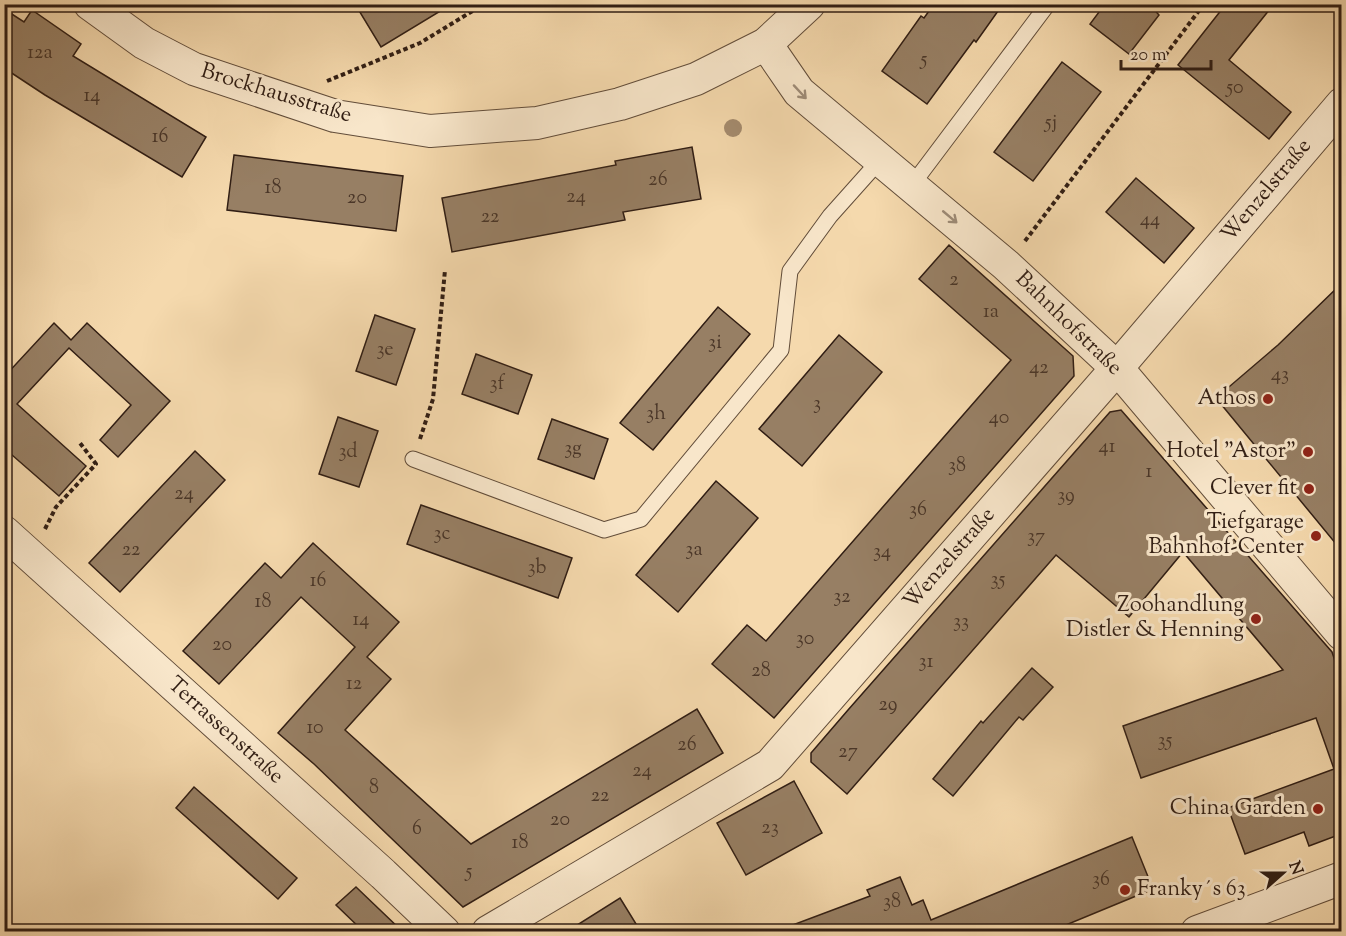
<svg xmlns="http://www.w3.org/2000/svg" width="1346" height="936" font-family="'Sorts Mill Goudy',serif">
<rect width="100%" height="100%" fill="#f5d9ad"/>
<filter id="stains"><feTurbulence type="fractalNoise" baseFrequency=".00333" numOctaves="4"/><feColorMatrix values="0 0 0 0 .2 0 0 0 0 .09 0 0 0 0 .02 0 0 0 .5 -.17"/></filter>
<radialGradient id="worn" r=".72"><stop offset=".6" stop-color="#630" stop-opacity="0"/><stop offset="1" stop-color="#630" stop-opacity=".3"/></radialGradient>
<!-- building -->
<g fill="#977f64" stroke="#311e14" stroke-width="1.5">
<polygon points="355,4 452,4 381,47"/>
<polygon points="934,4 1003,4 976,42 974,40 927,104 882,71 921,16 924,18"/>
<polygon points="1105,4 1149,4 1159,15 1129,54 1090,24"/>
<polygon points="1226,4 1274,4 1229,60 1291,112 1269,139 1178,65"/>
<polygon points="4,9 24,22 32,10 81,44 73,56 206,137 182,177 45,95 4,68"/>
<polygon points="1062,62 1101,92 1033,181 994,152"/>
<polygon points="692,147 701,199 623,212 625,220 452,252 442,198 616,165 615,161"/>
<polygon points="234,155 403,176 396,231 227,210"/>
<polygon points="1136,178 1194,228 1164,263 1106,212"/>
<polygon points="949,245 1073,356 1074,376 774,718 712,664 747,625 766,641 1011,360 919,279"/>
<polygon points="1341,284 1341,550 1216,398 1278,345"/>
<polygon points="718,307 750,334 653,450 620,423"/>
<polygon points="375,315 415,329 396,385 356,371"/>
<polygon points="54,323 71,340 87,323 170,401 118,457 100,440 131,405 69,348 17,404 86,466 59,496 4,448 4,377"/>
<polygon points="839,335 882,372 802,466 759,429"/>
<polygon points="476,354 532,375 518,414 462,394"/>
<polygon points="1121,410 1332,652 1341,679 1341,834 1309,846 1304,832 1245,854 1228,808 1334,769 1316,718 1141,778 1123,726 1283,670 1183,552 1129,617 1056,555 847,794 811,762 811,753 848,710 1110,412"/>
<polygon points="338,417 378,431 359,487 319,474"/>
<polygon points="552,419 608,439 594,479 538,459"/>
<polygon points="195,451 225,480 120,592 89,563"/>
<polygon points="716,481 758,518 678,612 636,575"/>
<polygon points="421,505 572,558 558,598 407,544"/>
<polygon points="313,543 399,622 367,657 391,679 345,730 471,844 697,709 723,753 463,907 314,764 278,733 355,647 301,597 219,684 183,651 265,563 281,578"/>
<polygon points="1032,668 1053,687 1023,720 1019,717 953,796 933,779 981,721 983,723"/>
<polygon points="794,781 822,833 746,875 717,823"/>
<polygon points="194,787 297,878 278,899 176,808"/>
<polygon points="1132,837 1153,889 1049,932 782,932 782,929 870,896 867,890 900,877 912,905 923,900 931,920"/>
<polygon points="356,887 403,932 364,932 336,905"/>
<polygon points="620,898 641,932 566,932"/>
</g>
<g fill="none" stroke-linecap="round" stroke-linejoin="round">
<defs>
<g id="lane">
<polyline points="912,185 1048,4"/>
<polyline points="413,459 604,530 641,519 781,350 790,271 830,216 880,160"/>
</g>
<g id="street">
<polyline points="90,4 144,43 194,69 335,116 430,131 537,123 620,104 696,79 766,44 809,4"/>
<polyline points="766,44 799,92 1006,265 1117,368 1342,634"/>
<polyline points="4,532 383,874 444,932"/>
<polyline points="488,932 770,765 1117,368 1342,104"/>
<polyline points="1197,932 1342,878"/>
</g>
</defs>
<!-- lane casing -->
<use href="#lane" stroke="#624d3a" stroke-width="17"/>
<!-- street casing -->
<use href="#street" stroke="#624d3a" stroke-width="34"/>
<!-- path -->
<g stroke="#311e14" stroke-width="4" stroke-dasharray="4.5 3" stroke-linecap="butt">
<polyline points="327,81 420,43 484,4"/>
<polyline points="1025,241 1204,4"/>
<polyline points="420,439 433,399 445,270"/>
<polyline points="45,529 56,507 96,464 80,443"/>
</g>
<!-- lane -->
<use href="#lane" stroke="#f8e6ca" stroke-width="15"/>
<!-- street -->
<use href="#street" stroke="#f8e6ca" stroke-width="32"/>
</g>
<!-- trees -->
<circle fill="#a48b6e" cx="733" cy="128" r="9"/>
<!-- one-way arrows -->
<defs><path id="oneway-shaft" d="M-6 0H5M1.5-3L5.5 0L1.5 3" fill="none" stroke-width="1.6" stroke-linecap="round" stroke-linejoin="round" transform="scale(1.5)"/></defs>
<g stroke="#9e8c78">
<use href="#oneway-shaft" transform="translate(800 92) rotate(47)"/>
<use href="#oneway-shaft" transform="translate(950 217) rotate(40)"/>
</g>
<!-- markers -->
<g fill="#8f2418" stroke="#f8e6ca" stroke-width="2">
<circle cx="1268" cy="399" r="6"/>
<circle cx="1308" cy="452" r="6"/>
<circle cx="1309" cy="489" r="6"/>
<circle cx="1316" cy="536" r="6"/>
<circle cx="1256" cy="619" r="6"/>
<circle cx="1318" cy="809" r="6"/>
<circle cx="1125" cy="890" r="6"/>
</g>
<g text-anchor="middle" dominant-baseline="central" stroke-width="6" stroke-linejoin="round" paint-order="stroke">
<!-- number labels -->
<g font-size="20" fill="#4a3628">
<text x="40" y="53">12a</text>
<text x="924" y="60">5</text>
<text x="1235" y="88">50</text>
<text x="92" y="96">14</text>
<text x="1051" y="123">5j</text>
<text x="160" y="137">16</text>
<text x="658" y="180">26</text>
<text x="273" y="188">18</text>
<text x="576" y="197">24</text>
<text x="357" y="198">20</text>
<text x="490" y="217">22</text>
<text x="1150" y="220">44</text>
<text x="954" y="280">2</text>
<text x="991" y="312">1a</text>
<text x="715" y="343">3i</text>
<text x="385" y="350">3e</text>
<text x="1039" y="368">42</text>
<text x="1280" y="375">43</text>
<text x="497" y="384">3f</text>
<text x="817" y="404">3</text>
<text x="656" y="414">3h</text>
<text x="999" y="418">40</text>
<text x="1107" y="447">41</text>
<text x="573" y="449">3g</text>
<text x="348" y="452">3d</text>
<text x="957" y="466">38</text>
<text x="1149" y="472">1</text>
<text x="184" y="494">24</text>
<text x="1066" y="496">39</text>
<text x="918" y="510">36</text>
<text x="442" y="534">3c</text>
<text x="1036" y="537">37</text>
<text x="131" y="550">22</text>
<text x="694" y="550">3a</text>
<text x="882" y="552">34</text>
<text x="537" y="568">3b</text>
<text x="998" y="580">35</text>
<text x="318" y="581">16</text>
<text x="842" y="597">32</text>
<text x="263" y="602">18</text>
<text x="361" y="620">14</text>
<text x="961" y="622">33</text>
<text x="805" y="639">30</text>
<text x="222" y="645">20</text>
<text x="926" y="662">31</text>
<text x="761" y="671">28</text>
<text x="354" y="684">12</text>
<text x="888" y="705">29</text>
<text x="315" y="728">10</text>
<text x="1165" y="741">35</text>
<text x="687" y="745">26</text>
<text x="848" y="752">27</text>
<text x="642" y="771">24</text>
<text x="374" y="788">8</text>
<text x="600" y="796">22</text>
<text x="560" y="820">20</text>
<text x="770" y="828">23</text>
<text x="417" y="829">6</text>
<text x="520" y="843">18</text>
<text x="469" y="872">5</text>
<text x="1101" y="880">36</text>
<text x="892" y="902">38</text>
</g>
<!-- street labels -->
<g font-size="22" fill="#311e14" stroke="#f8e6ca">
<text transform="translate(276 94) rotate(17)">Brockhausstraße</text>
<text transform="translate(1267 191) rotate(-50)">Wenzelstraße</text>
<text transform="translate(1068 324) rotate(44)">Bahnhofstraße</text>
<text transform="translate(950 559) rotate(-49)">Wenzelstraße</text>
<text transform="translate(225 731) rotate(42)">Terrassenstraße</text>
</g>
<!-- poi labels -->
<g font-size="22" fill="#311e14" stroke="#f8e6ca" text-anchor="end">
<text x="1256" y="399">Athos</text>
<text x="1296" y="452">Hotel "Astor"</text>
<text x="1297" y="489">Clever fit</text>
<text x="1304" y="523">Tiefgarage<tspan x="1304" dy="25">Bahnhof-Center</tspan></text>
<text x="1244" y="606">Zoohandlung<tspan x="1244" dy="25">Distler &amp; Henning</tspan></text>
<text x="1306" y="809">China Garden</text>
<text x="1137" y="890" text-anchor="start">Franky´s 63</text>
</g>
</g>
<!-- margin -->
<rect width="1346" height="936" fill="none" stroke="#f5d9ad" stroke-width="24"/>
<rect x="6" y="6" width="1334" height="924" fill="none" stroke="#311e14" stroke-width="3"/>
<rect x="12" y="12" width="1322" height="912" fill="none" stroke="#311e14" stroke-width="1.5"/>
<!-- north arrow -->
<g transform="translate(1283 873) rotate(69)" stroke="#f8e6ca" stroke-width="4.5" paint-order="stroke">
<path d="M0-4.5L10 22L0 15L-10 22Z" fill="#311e14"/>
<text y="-9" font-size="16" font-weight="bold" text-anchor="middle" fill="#311e14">N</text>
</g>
<!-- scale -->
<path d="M1121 60v9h90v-9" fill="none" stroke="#311e14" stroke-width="3"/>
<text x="1130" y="60" font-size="18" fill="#311e14" stroke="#f8e6ca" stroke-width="4.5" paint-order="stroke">20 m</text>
<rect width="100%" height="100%" filter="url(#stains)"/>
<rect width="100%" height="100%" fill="url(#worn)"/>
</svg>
